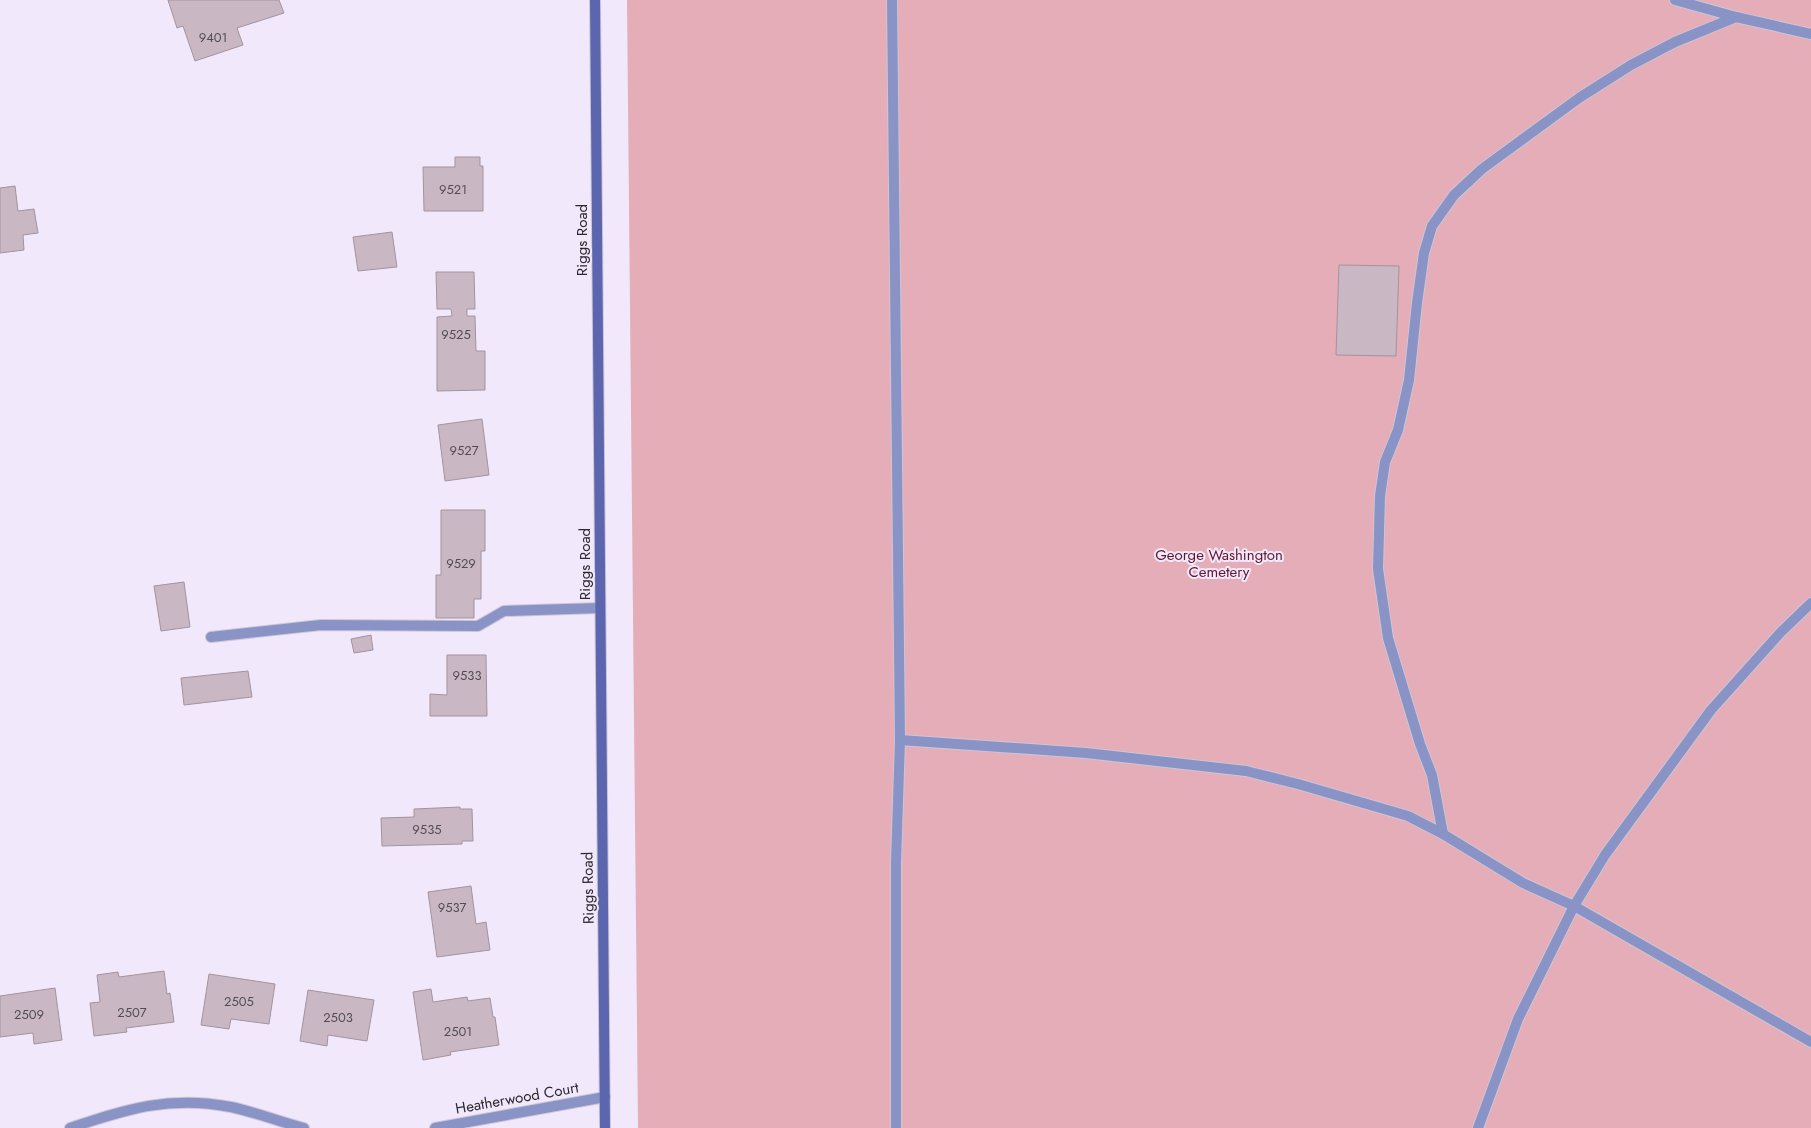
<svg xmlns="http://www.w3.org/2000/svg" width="1811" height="1128" font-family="Jost,sans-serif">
<rect width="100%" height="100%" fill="#f1e9fb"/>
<!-- green -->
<polygon fill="#e4adb7" points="627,0 1811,0 1811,1128 638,1128"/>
<!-- building -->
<g fill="#c9b8c4" stroke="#a3939e">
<polygon points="168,0 279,0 284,13 237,28 243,45 195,61 183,26 177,28"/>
<polygon points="455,157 480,157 480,166 483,166 483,211 424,211 423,167 455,167"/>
<polygon points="15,186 18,211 34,209 38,233 23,235 24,250 0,253 0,188"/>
<polygon points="392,232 397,267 358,271 353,237"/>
<polygon points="1339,265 1399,266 1396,356 1336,355"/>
<polygon points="436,272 474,272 475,309 467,309 467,316 475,316 476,351 485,351 485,390 437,391 437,317 452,316 451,309 437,309"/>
<polygon points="482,419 489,475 445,481 438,425"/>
<polygon points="441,510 485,510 485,551 481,551 481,599 474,599 474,618 436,618 436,575 441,575"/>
<polygon points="184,582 190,627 161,631 154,586"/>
<polygon points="371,635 373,650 354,653 351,639"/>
<polygon points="447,655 486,655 487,716 430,716 430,694 447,695"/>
<polygon points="248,671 252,697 184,705 181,678"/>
<polygon points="460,807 460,809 472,809 473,841 462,841 462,844 382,846 381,818 414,817 414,809"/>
<polygon points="471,886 476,924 486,922 490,950 437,957 428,892"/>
<polygon points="164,971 167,994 170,993 174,1022 126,1028 127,1032 94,1036 90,1003 100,1002 97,975 118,972 119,977"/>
<polygon points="209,974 275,984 269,1024 231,1019 229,1029 201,1025"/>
<polygon points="55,988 62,1040 34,1044 33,1033 0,1037 0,996"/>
<polygon points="431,989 433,1002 467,997 468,1001 490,998 493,1017 495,1017 499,1045 450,1052 451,1055 423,1060 413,992"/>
<polygon points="308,990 374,1000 367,1041 328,1035 327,1046 300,1041"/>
</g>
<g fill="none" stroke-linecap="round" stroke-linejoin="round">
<defs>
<g id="lane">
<polyline points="892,0 900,740 896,863 896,1128"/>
<polyline points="1675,0 1736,17 1811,34"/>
<polyline points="211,637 321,625 478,626 504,611 600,608"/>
<polyline points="900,740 1086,753 1246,771 1298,784 1408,816 1443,834 1523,883 1574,906 1811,1042"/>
<polyline points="1443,834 1432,775 1420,744 1388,638 1378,569 1380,496 1385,462 1398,430 1409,380 1417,303 1424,253 1432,226 1454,195 1482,169 1579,98 1631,65 1675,42 1736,17"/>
<polyline points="1478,1128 1518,1019 1574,906 1605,855 1711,710 1780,633 1811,603"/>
</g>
<g id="street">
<path d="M70,1128C127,1109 170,1095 231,1107C255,1112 280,1122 304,1128"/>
<polyline points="435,1128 605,1097"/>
</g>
<polyline id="secondary" points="595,0 605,1128"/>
</defs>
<!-- lane casing -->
<use href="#lane" stroke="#cdc6d6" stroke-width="12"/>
<!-- street casing -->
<use href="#street" stroke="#cdc6d6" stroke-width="12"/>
<!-- secondary casing -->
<use href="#secondary" stroke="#cdc6d6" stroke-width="12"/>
<!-- lane -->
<use href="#lane" stroke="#8993c5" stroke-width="10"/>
<!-- street -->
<use href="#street" stroke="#8993c5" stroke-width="10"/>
<!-- secondary -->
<use href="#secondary" stroke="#5b66ae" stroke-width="10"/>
</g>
<g text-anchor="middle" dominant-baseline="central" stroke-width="4" stroke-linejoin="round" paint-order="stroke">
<!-- number labels -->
<g font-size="13" fill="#524c54">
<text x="213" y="37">9401</text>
<text x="453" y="189">9521</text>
<text x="456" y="334">9525</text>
<text x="464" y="450">9527</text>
<text x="461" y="563">9529</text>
<text x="467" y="675">9533</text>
<text x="427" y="829">9535</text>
<text x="452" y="907">9537</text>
<text x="239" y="1001">2505</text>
<text x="132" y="1012">2507</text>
<text x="29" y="1014">2509</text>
<text x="338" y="1017">2503</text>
<text x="458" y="1031">2501</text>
</g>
<!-- street labels -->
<g font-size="15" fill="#2b282e" stroke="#f1e9fb">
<text transform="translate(582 240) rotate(-90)">Riggs Road</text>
<text transform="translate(585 564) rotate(-90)">Riggs Road</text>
<text transform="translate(588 888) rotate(-91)">Riggs Road</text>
<text transform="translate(517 1098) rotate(-10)">Heatherwood Court</text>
</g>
<!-- park labels -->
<g font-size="15" fill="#62152d" stroke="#f1e9fb">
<text x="1219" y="555">George Washington<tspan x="1219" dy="17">Cemetery</tspan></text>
</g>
</g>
</svg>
